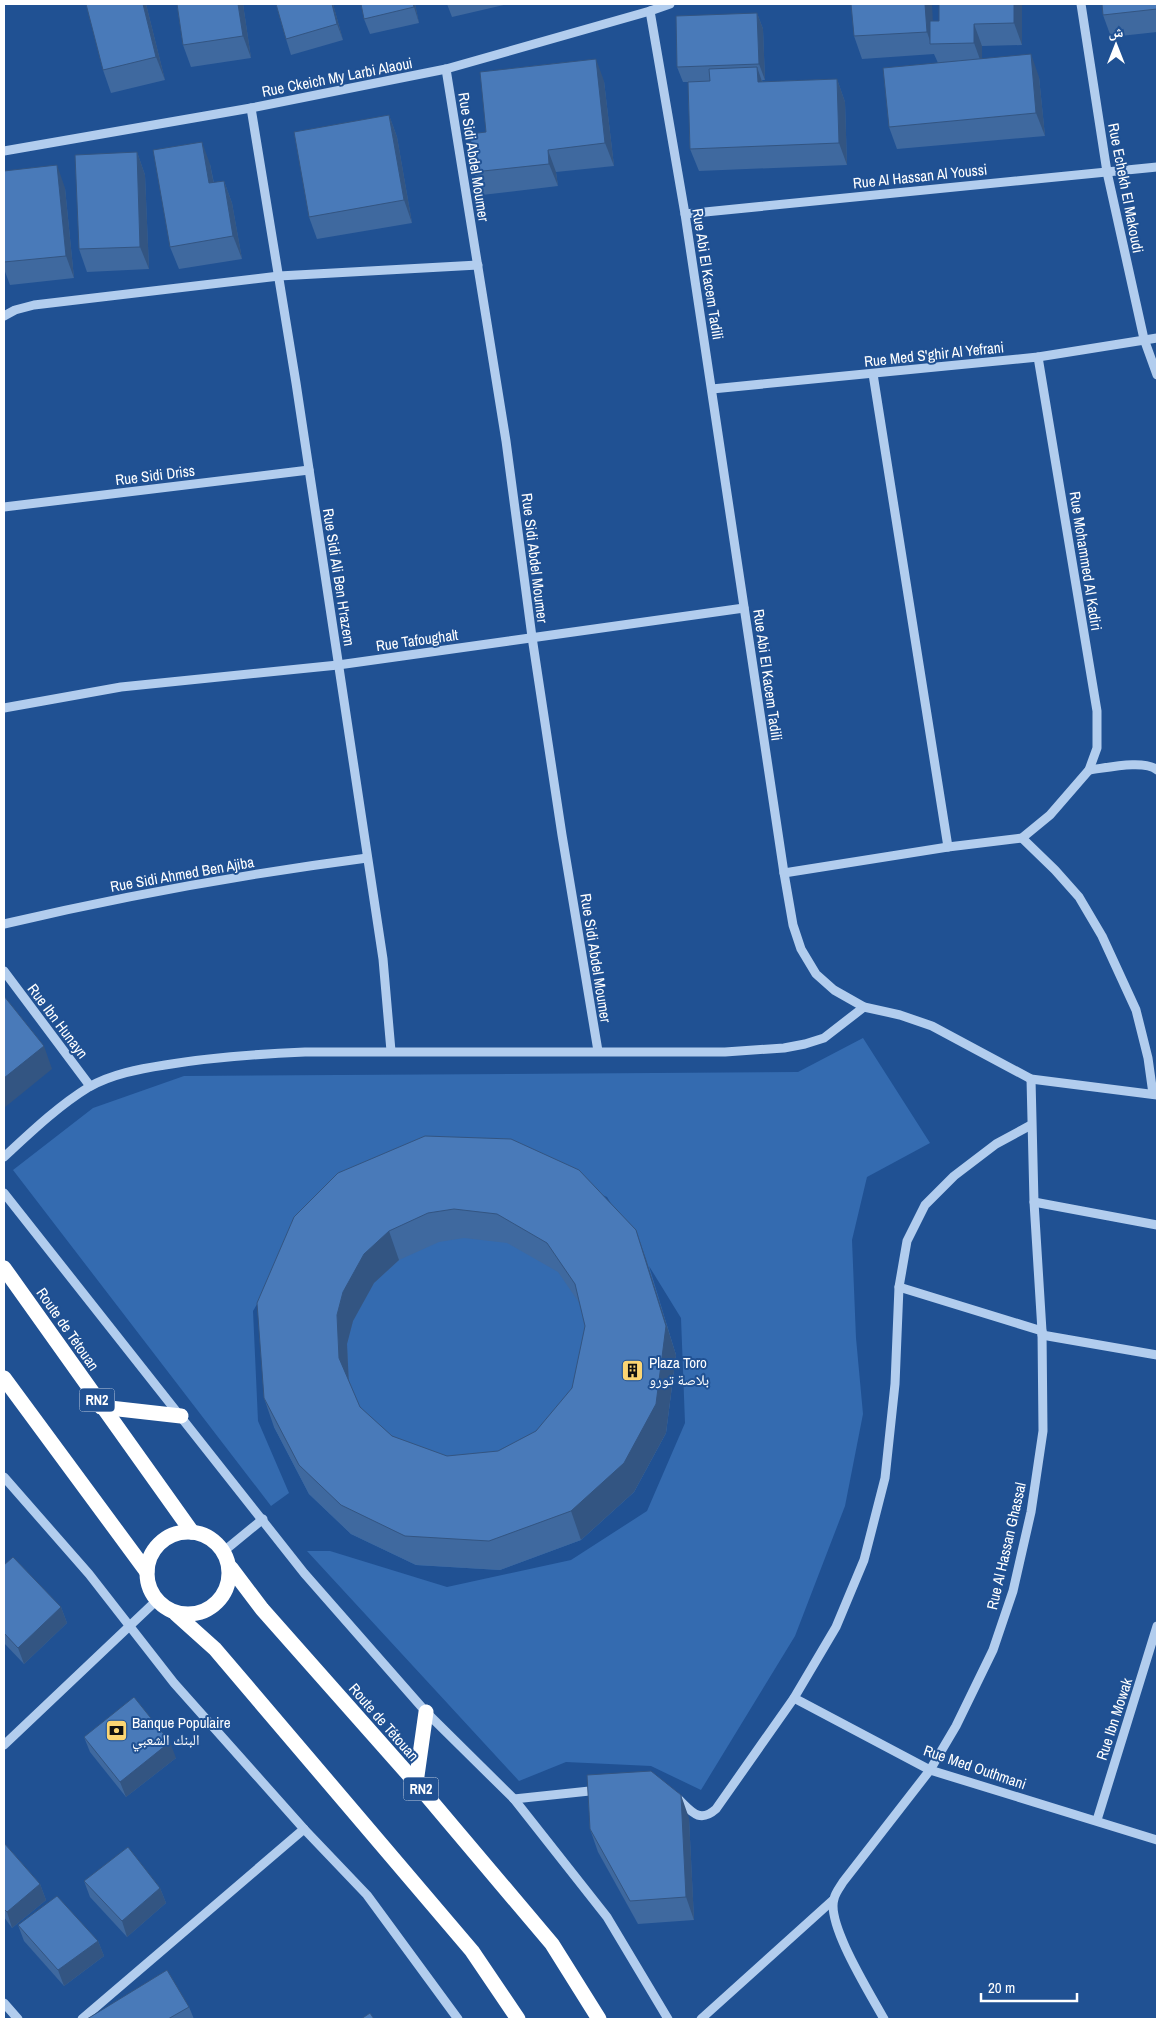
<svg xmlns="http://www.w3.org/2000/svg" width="1161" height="2023" font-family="'Archivo Narrow','Noto Naskh Arabic',sans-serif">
<rect width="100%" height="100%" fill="#205193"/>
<!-- green -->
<polygon fill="#346bb0" points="863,1038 930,1143 867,1177 852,1240 856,1338 863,1414 845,1506 795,1636 701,1790 651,1766 566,1762 519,1781 307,1551 330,1551 447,1587 571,1560 647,1511 685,1423 681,1318 649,1266 676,1355 666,1433 634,1492 581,1540 500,1570 416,1565 351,1534 309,1494 274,1427 268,1332 305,1246 348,1202 436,1165 522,1168 589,1199 641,1253 607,1197 496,1148 379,1170 305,1224 253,1311 258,1421 289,1493 271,1506 13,1170 93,1108 184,1076 798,1072"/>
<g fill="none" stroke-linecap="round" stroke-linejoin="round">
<!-- minor -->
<g stroke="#b2cdee" stroke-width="9">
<polyline points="1081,4 1107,172 1144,339 1157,375"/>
<polyline points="650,11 685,214 784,873 793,925 801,949 816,974 834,990 864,1007 900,1015 932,1026 1031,1079 1157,1095"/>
<polyline points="446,69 506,441 532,637 562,835 598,1051"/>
<polyline points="251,108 296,383 383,959 391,1051"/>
<polyline points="4,151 251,108 446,69 650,11 670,4"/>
<polyline points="685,214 1157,167"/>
<polyline points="4,316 15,310 34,305 279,276 478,265"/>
<polyline points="873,374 948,847"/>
<polyline points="712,389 1038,357 1157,338"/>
<polyline points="4,507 309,470"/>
<polyline points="4,708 121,687 338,665 744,608"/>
<path d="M1089,770C1106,768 1145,759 1157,770"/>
<polyline points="1022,838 1055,870 1079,897 1102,936 1136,1010 1148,1058 1153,1094"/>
<polyline points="784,873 948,847 1022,838 1050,815 1089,770 1097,748 1097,711 1038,357"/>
<path d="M4,924C123,896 245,874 367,858"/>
<polyline points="4,971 90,1086"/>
<path d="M4,1157C30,1133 58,1106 89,1087C112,1074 139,1069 165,1065C212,1057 258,1054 305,1052H725L784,1048L805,1044L824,1038L864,1007"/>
<polyline points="4,1193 304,1573 426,1712 514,1799 607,1917 668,2019"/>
<polyline points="1034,1202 1157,1225"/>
<polyline points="899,1287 1042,1331"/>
<polyline points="1042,1335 1157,1355"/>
<polyline points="4,1477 89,1574 174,1683 304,1829 367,1895 458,2019"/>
<polyline points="224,1551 263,1519"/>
<polyline points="794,1698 930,1770 1157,1840"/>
<polyline points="4,1745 157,1600"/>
<path d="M676,1797C690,1809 698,1825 716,1809L794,1698L836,1627L864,1560L885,1478L895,1384L899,1287L907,1241L925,1205L954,1176L996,1144L1031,1125"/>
<polyline points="514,1799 599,1790"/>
<polyline points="1097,1820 1157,1626"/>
<polyline points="4,2003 18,2019"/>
<polyline points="82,2019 304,1829"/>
<polyline points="701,2019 833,1900"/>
<path d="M884,2019C871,1995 826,1924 834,1899C835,1893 840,1887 843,1882L930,1770L956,1726L993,1650L1013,1591L1031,1512L1043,1431L1042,1331L1034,1202L1031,1079"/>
</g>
<!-- highway -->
<g stroke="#fff" stroke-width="15">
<polyline points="4,1268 192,1532"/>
<polyline points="4,1378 147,1572"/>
<polyline points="101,1407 181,1416"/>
<circle cx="188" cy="1573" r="41"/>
<polyline points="231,1568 262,1609 416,1783 552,1944 599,2019"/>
<polyline points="176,1614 215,1649 472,1951 518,2019"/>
<polyline points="416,1783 426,1712"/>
</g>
</g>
<!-- wall -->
<g fill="#3f699f" fill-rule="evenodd">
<polygon points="146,4 165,80 111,93 103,70"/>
<polygon points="177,4 243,4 251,58 191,67 183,45"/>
<polygon points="276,4 333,4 343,40 291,55 286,39"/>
<polygon points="415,4 419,23 370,34 364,19"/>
<polygon points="447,4 508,4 452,17"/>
<polygon points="1022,4 1022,45 982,46 982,59 1039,77 1045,136 897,149 889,127 938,63 934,54 862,59 854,36 933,21 939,21"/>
<polygon points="1157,4 1157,32 1111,37 1103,15"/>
<polygon points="757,13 763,29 765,80 762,80 763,82 837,79 845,102 847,165 699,171 690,149 688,82 683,82 677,67"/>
<polygon points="604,81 614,166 556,172 558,186 482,195 474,172 486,132"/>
<polygon points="389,115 397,137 412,223 317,239 309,217"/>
<polygon points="137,152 145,175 149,269 87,272 79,249"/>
<polygon points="210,164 214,183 224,181 232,203 242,259 179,269 170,247"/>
<polygon points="4,171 65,188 74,278 10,285 4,269"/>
<path d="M425,1136L646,1259L676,1355L666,1433L634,1492L581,1540L500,1570L416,1565L351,1534L309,1494L274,1427L264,1398ZM464,1238L507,1243L558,1272L580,1304L585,1326L572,1388L536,1431L498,1451L447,1456L392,1436L360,1407L349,1381L347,1344L353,1321L374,1283L399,1260L439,1242Z"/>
<polygon points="4,1565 61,1607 67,1623 24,1664 4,1643"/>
<polygon points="84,1737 176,1758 126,1797 90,1752"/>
<polygon points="689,1818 694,1920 638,1924 598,1852 590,1829"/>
<polygon points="4,1843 40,1884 46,1900 12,1928 4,1917"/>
<polygon points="84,1881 160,1888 166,1903 127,1937 90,1897"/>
<polygon points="18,1925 98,1941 104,1956 64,1986 24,1941"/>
<polygon points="189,2007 194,2019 87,2019"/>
</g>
<!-- shaded-wall -->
<g fill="#335582">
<polygon points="143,4 146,4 165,80 156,57"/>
<polygon points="238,4 243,4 251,58 243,36"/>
<polygon points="332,4 333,4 343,40 337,24"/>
<polygon points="413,4 415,4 419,23 414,7"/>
<polygon points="925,4 932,4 934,44 931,44 927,32"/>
<polygon points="1014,4 1022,4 1022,45 1014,23"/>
<polygon points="757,13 763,29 765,80 759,64"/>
<polygon points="974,24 982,46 982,65 974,43"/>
<polygon points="1031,54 1039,77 1045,136 1036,113"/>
<polygon points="596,59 604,81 614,166 605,143"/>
<polygon points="757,67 765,90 758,82"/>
<polygon points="837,79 845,102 847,165 839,143"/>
<polygon points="389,115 397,137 412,223 404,200"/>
<polygon points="202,142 210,164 218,206 209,183"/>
<polygon points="548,150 556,172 558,186 549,164"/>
<polygon points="137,152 145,175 149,269 140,247"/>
<polygon points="57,165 65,188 74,278 66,256"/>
<polygon points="224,181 232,203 242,259 233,236"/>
<polygon points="44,1046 52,1069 4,1108 4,1078"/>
<polygon points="636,1230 646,1259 676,1355 666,1433 634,1492 581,1540 571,1511"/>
<polygon points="389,1231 399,1260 374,1283 353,1321 347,1344 349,1387 339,1358 337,1315 343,1292 364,1254"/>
<polygon points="61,1607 67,1623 24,1664 18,1648"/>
<polygon points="170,1742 176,1758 126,1797 120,1782"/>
<polygon points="681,1795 689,1818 694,1920 686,1897"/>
<polygon points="40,1884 46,1900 12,1928 7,1912"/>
<polygon points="160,1888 166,1903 127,1937 122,1921"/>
<polygon points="98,1941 104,1956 64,1986 58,1970"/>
</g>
<!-- building -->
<g fill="#497ab9" stroke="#335582" fill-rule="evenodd">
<polygon points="86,4 143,4 156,57 103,70"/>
<polygon points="177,4 238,4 243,36 183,45"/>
<polygon points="276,4 332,4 337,24 286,39"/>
<polygon points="361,4 413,4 414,7 364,19"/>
<polygon points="851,4 925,4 927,32 854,36"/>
<polygon points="939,4 1014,4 1014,23 974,24 974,43 930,44 930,21 939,21"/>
<polygon points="1102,4 1157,4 1157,10 1157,9 1103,15"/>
<polygon points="757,13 759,64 677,67 676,16"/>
<polygon points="1031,54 1036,113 889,127 883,68"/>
<polygon points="596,59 605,143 548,150 549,164 474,172 470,134 486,132 480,72"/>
<polygon points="757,67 758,82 837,79 839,143 690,149 688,82 710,81 709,69"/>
<polygon points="389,115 404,200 309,217 294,132"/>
<polygon points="202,142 209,183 224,181 233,236 170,247 153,150"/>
<polygon points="137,152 140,247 79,249 75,155"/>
<polygon points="57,165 66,256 4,262 4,171"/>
<polygon points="4,996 44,1046 4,1078"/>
<path d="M425,1136L511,1139L579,1170L636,1230L666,1326L656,1404L624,1463L571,1511L489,1541L405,1536L341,1505L299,1465L264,1398L257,1303L294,1217L338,1173ZM454,1209L497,1214L547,1243L575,1284L585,1326L572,1388L536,1431L498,1451L447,1456L392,1436L360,1407L339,1358L337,1315L343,1292L364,1254L389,1231L428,1213Z"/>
<polygon points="13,1557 61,1607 18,1648 4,1633 4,1565"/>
<polygon points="134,1697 170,1742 120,1782 84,1737"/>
<polygon points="651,1771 681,1795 686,1897 630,1901 590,1829 587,1775"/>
<polygon points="4,1843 40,1884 7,1912 4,1909"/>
<polygon points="128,1847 160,1888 122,1921 84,1881"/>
<polygon points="57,1896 98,1941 58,1970 18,1925"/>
<polygon points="167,1970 189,2007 168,2019 87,2019"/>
<polygon points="370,2013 374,2019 361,2019"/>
</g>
<!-- icons -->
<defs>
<symbol id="building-square" viewBox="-11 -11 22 22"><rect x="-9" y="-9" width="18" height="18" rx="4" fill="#fbd573" stroke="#205193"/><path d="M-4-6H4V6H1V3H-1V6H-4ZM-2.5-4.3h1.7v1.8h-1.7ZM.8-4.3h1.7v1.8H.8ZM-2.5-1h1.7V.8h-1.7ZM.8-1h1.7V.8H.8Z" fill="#111"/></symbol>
<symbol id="bank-square" viewBox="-11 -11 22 22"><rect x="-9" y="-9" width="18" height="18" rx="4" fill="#fbd573" stroke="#205193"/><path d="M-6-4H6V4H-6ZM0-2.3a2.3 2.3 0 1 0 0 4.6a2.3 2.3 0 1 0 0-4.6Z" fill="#111"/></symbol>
</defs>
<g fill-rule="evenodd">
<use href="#building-square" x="620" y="1358" width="25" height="25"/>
<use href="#bank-square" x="104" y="1718" width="25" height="25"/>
</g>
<g text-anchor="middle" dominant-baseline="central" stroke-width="4" stroke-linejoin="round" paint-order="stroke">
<!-- shield labels -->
<g fill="#205193" stroke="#bccbdf" stroke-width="1">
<rect x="79.5" y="1388.5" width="35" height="23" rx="4"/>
<rect x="403.5" y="1777.5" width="35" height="23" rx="4"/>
</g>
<g font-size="14" font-weight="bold" fill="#fff">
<text x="97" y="1400">RN2</text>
<text x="421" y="1789">RN2</text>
</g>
<!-- street labels -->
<g font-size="15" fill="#fff" stroke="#205193">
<text transform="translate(337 77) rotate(-11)">Rue Ckeich My Larbi Alaoui</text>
<text transform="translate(474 157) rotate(81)">Rue Sidi Abdel Moumer</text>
<text transform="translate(920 176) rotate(-6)">Rue Al Hassan Al Youssi</text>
<text transform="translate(1126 188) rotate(79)">Rue Echekh El Makoudi</text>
<text transform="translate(708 274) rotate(81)">Rue Abi El Kacem Tadili</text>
<text transform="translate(934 354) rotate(-6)">Rue Med S'ghir Al Yefrani</text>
<text transform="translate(155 475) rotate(-7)">Rue Sidi Driss</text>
<text transform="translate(535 558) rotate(83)">Rue Sidi Abdel Moumer</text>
<text transform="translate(1086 561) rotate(81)">Rue Mohammed Al Kadiri</text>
<text transform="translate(339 577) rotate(81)">Rue Sidi Ali Ben H'razem</text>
<text transform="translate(417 640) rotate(-8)">Rue Tafoughalt</text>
<text transform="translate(768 675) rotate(82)">Rue Abi El Kacem Tadili</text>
<text transform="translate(182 874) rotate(-10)">Rue Sidi Ahmed Ben Ajiba</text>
<text transform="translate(596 958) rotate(81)">Rue Sidi Abdel Moumer</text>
<text transform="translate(58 1021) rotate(53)">Rue Ibn Hunayn</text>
<text transform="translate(68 1329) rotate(55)">Route de Tétouan</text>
<text transform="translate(1006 1546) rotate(-77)">Rue Al Hassan Ghassal</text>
<text transform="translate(1114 1719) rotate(-72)">Rue Ibn Mowak</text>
<text transform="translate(384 1722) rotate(49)">Route de Tétouan</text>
<text transform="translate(975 1767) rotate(19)">Rue Med Outhmani</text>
</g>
<!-- poi labels -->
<g font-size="15" fill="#fff" stroke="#205193" text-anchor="start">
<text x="649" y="1362">Plaza Toro<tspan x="649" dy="17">بلاصة تورو</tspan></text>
<text x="132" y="1722">Banque Populaire<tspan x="132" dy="17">البنك الشعبي</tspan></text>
</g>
</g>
<!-- border -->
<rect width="1161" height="2023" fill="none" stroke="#ffffff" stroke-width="10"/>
<!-- north arrow -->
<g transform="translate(1116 45)" stroke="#205193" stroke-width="4" paint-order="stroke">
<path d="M0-4L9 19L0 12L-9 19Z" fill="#ffffff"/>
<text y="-8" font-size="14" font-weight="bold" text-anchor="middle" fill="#ffffff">ش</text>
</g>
<!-- scale -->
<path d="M981 1993v8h96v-8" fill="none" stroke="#ffffff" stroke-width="2.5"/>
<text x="988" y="1993" font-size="15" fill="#ffffff" stroke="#205193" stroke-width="4" paint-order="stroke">20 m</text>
</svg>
